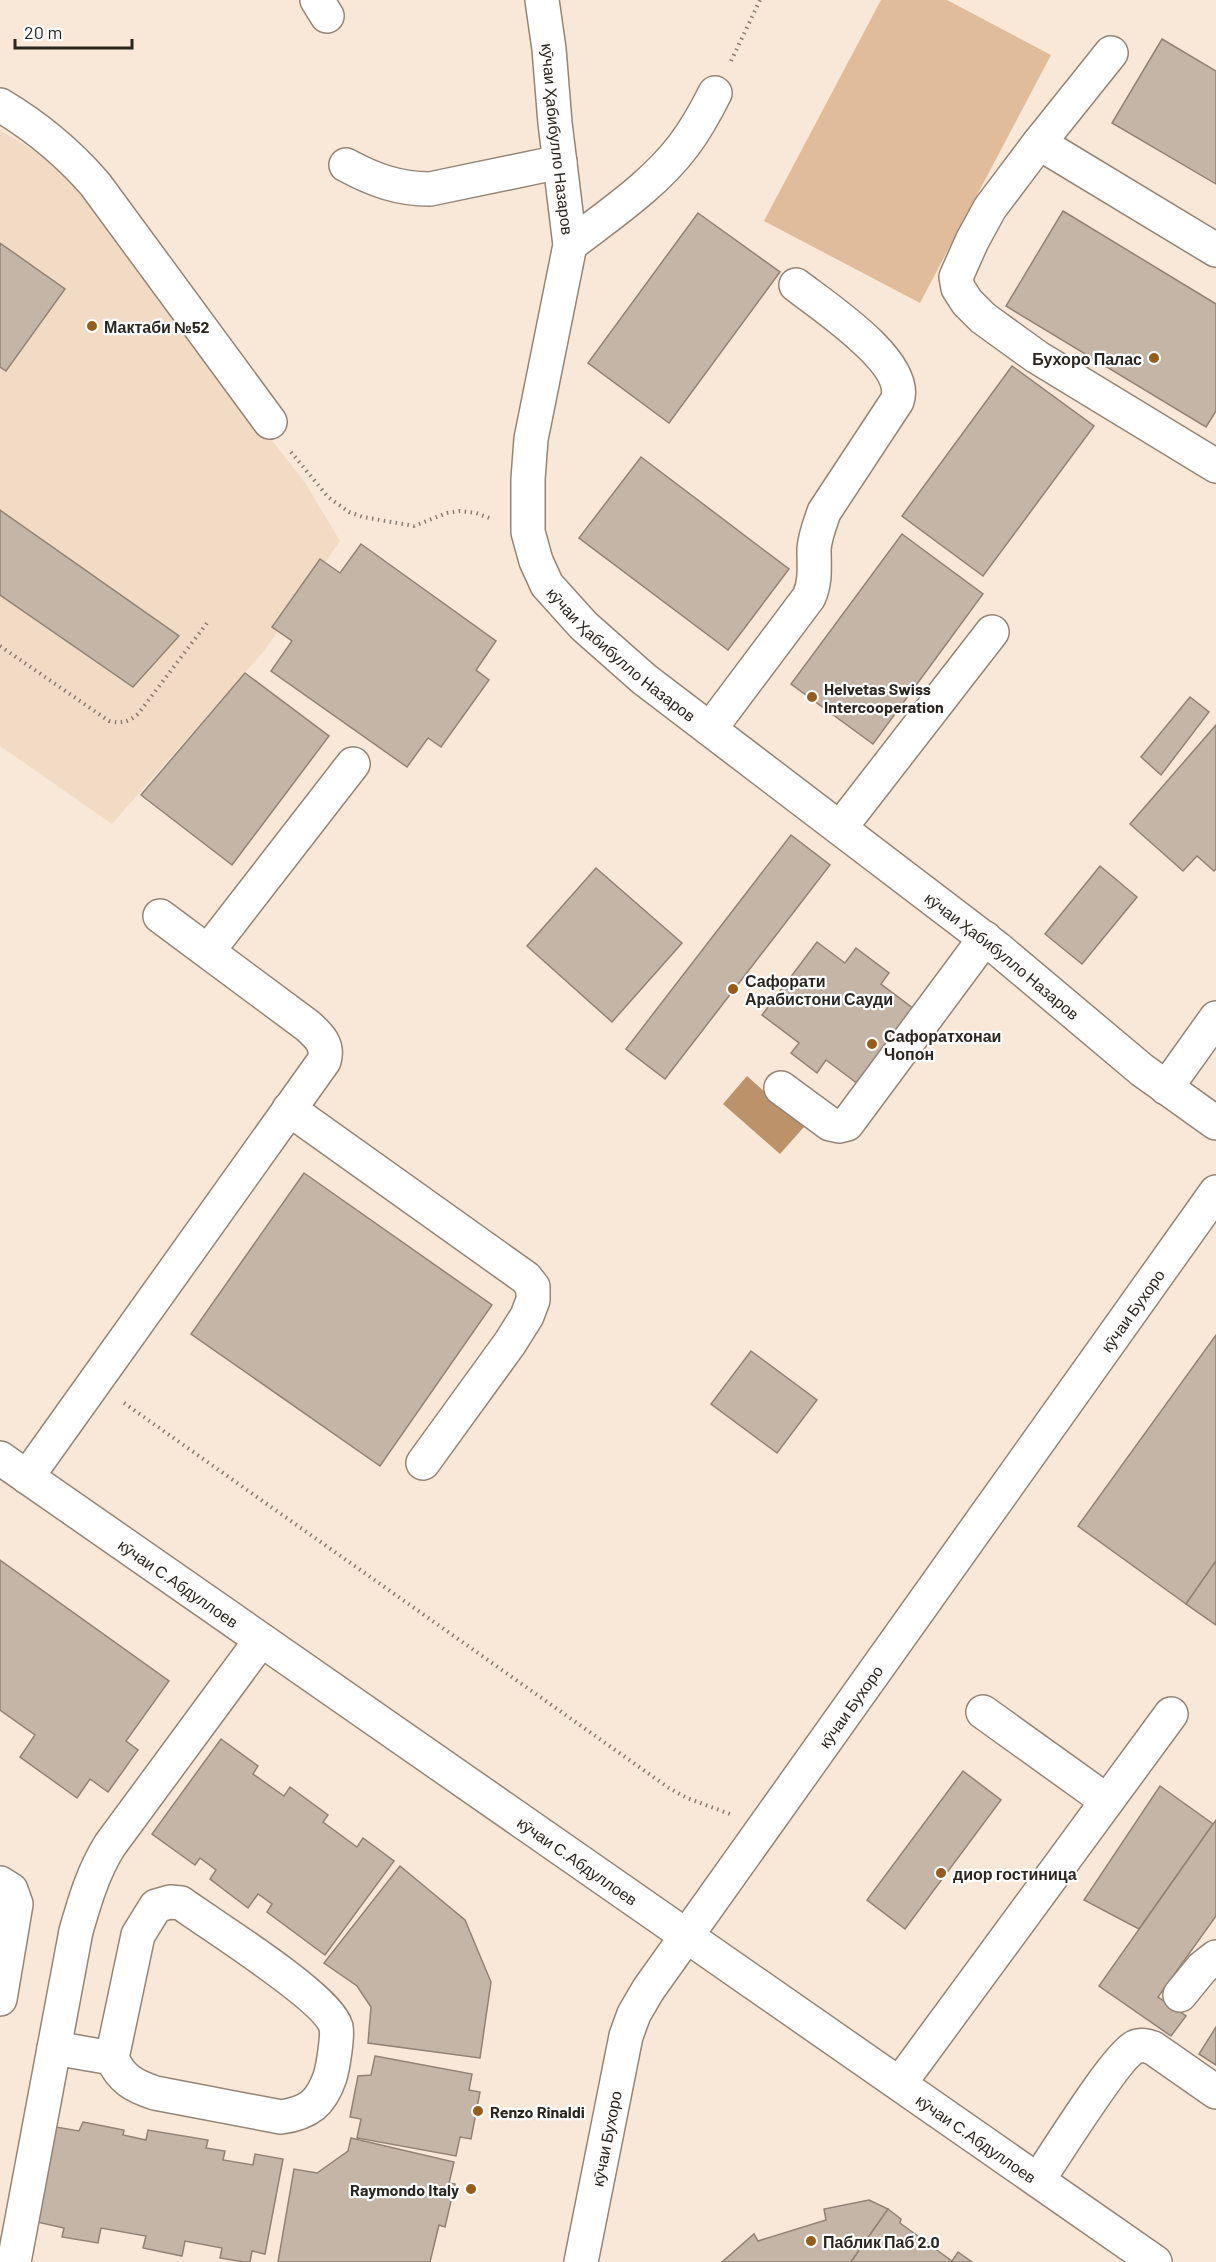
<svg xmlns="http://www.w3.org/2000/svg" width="1216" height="2262" font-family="Barlow,sans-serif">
<rect width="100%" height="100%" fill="#f9e8d8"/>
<!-- built -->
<polygon fill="#f2dbc5" points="0,130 62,168 306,484 340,541 264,651 112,824 0,746"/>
<!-- green -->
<polygon fill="#e0bc9a" points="881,0 947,0 1051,55 920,303 764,221"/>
<!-- water -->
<polygon fill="#bb926a" points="747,1076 804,1127 780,1154 723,1104"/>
<!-- building -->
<g fill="#c5b5a6" stroke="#928274" stroke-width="1.5">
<polygon points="1162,39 1216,71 1216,184 1112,123"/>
<polygon points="1063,211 1216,304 1216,411 1206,427 1006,306"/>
<polygon points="698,213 780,272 669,423 588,363"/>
<polygon points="0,243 65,289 6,371 0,367"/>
<polygon points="1012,366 1094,426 983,576 902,516"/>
<polygon points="641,457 789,569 728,650 579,538"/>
<polygon points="0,510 179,636 133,687 0,595"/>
<polygon points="902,534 983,594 873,744 791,684"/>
<polygon points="361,544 496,641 476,670 489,680 441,747 428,738 407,767 271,671 292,641 272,627 320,559 340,573"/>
<polygon points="245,673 329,736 232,865 141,795"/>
<polygon points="1190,697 1209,712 1161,775 1141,757"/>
<polygon points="1216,725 1216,869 1214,871 1197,856 1183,871 1130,824"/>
<polygon points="791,835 830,865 665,1079 626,1049"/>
<polygon points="1100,866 1137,897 1082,964 1045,934"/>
<polygon points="596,868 682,943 612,1022 527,946"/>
<polygon points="817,942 845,963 856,948 889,973 881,984 914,1009 858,1084 826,1060 817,1073 791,1053 799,1043 762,1015"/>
<polygon points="304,1173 492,1305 380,1466 191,1334"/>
<polygon points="1216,1335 1216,1561 1186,1604 1078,1526"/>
<polygon points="751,1351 817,1400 777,1453 711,1404"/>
<polygon points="0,1560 169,1681 126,1741 138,1750 108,1792 90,1779 77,1798 20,1757 35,1735 0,1710"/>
<polygon points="1216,1561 1216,1625 1186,1604"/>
<polygon points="221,1739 258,1766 253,1774 284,1796 290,1787 328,1815 323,1822 357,1847 363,1838 394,1861 325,1955 267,1912 272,1904 258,1894 248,1908 210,1879 216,1870 200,1858 195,1865 152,1834"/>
<polygon points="963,1771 1001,1800 905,1929 867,1900"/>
<polygon points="1160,1786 1213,1824 1139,1929 1084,1900"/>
<polygon points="1216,1820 1216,1916 1158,1997 1186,2016 1171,2036 1099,1986"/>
<polygon points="400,1866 465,1920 491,1982 480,2058 368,2043 371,2007 357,1986 324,1963"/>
<polygon points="1216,2027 1216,2065 1199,2054"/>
<polygon points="375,2056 472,2074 469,2090 480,2092 471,2139 460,2137 456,2156 357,2138 361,2119 350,2117 358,2076 371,2075"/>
<polygon points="83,2122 124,2130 123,2135 146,2140 148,2130 208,2140 206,2148 225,2151 223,2160 253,2165 255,2154 283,2159 265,2254 252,2251 250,2262 244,2262 220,2258 222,2248 185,2241 182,2256 143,2248 146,2236 101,2228 98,2243 62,2237 64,2228 37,2222 56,2127 79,2131"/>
<polygon points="351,2138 454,2162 449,2183 455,2184 445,2227 439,2225 430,2262 278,2262 294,2169 317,2173 348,2151"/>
<polygon points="869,2200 888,2209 851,2262 722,2262 754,2234 758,2241 826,2220 824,2209"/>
<polygon points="888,2209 901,2219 900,2223 952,2261 958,2252 972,2262 851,2262"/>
</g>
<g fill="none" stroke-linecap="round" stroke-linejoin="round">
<defs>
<g id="minor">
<polyline points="317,0 327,16"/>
<path id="s1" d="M542,0L549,49L555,123L570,245L531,439L528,479V532L536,561L547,585L584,626L644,679L997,948L1142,1070L1216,1123"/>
<polyline points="1111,53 1039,143 1216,250"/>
<path d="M0,105C37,127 67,152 95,184L270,422"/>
<polyline points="1039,143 990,208 972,241 956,277 958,288 967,302 983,318 1037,357 1216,466"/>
<path d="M346,165C374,180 398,189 430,189L560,162"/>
<path d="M570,245C610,214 654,185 684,145C696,129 706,111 715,93"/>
<path d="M710,729L809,597C816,581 814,567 814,549C815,536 820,524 824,512L897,401C911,363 823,306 796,285"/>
<polyline points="840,828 992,632"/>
<polyline points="208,951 353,764"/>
<polyline points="781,1088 830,1124 839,1126 847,1124 985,938"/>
<polyline points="1166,1088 1216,1018"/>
<polyline points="289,1109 526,1278 533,1287 533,1300 527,1316 510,1343 423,1463"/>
<path id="s2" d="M0,1458L1155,2262"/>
<path d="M27,1477L324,1061C329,1045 319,1036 308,1026L160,916"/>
<polyline points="983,1712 1107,1801"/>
<polyline points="0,1883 11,1890 16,1904 0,1999"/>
<polyline points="1180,1995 1202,1968 1216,1957"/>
<path d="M54,2048L112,2058C121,2079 134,2086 155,2093L281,2117C309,2113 321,2103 330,2077C333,2067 338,2036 336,2027C328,1997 211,1925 181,1903L170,1902L156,1906L138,1935L112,2058"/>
<polyline points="900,2083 1171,1714"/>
<path d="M1038,2180C1054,2157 1116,2056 1135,2047C1141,2044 1147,2046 1153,2048L1216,2092"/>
<path d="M14,2262L76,1931C85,1900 93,1872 110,1845L261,1640"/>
<path id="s3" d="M581,2262L626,2036L634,2014L648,1990L1216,1192"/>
</g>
</defs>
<!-- minor casing -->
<use href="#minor" stroke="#948576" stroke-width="36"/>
<!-- path -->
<g stroke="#887d72" stroke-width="4" stroke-dasharray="1.5 4.5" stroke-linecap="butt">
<polyline points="731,61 760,0"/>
<polyline points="291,452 328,497 349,512 363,517 414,526 447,513 460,511 476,513 492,519"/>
<path d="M0,646L109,721C122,724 128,722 138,714L207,623"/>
<polyline points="124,1403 669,1788 687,1798 730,1814"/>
</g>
<!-- minor -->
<use href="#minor" stroke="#fff" stroke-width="33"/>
</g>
<!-- markers -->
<g fill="#975e1b" stroke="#fff" stroke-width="2">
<circle cx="92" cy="326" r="6"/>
<circle cx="1154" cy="358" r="6"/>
<circle cx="812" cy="697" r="6"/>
<circle cx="733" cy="989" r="6"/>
<circle cx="872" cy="1044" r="6"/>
<circle cx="941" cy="1873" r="6"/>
<circle cx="478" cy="2111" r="6"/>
<circle cx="471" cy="2189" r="6"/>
<circle cx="811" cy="2241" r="6"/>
</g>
<g text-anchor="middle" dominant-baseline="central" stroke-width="4.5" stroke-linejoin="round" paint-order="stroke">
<!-- street labels -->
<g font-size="16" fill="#2b251f" stroke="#fff">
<text stroke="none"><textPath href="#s1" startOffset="140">кӯчаи Ҳабибулло Назаров</textPath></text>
<text stroke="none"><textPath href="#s1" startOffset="696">кӯчаи Ҳабибулло Назаров</textPath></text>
<text stroke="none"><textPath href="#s1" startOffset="1182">кӯчаи Ҳабибулло Назаров</textPath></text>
<text stroke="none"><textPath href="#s3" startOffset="1116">кӯчаи Бухоро</textPath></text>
<text stroke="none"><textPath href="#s2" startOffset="218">кӯчаи С.Абдуллоев</textPath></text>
<text stroke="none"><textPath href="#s3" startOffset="630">кӯчаи Бухоро</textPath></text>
<text stroke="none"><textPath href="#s2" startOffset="704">кӯчаи С.Абдуллоев</textPath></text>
<text stroke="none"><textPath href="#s2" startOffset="1190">кӯчаи С.Абдуллоев</textPath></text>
<text stroke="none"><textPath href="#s3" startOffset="126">кӯчаи Бухоро</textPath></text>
</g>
<!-- poi labels -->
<g font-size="16" font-weight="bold" fill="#2b251f" stroke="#fff" text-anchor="start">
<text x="104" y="326">Мактаби №52</text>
<text x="1142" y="358" text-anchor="end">Бухоро Палас</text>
<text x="824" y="688">Helvetas Swiss<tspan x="824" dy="18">Intercooperation</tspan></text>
<text x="745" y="980">Сафорати<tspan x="745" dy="18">Арабистони Сауди</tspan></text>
<text x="884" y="1035">Сафоратхонаи<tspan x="884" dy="18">Чопон</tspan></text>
<text x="953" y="1873">диор гостиница</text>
<text x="490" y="2111">Renzo Rinaldi</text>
<text x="459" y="2189" text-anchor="end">Raymondo Italy</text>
<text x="823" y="2241">Паблик Паб 2.0</text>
</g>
</g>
<!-- scale -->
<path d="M15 39v9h117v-9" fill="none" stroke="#2b251f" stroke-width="3"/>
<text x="24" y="39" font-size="18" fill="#2b251f" stroke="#ffffff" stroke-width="4.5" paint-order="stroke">20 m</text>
</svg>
